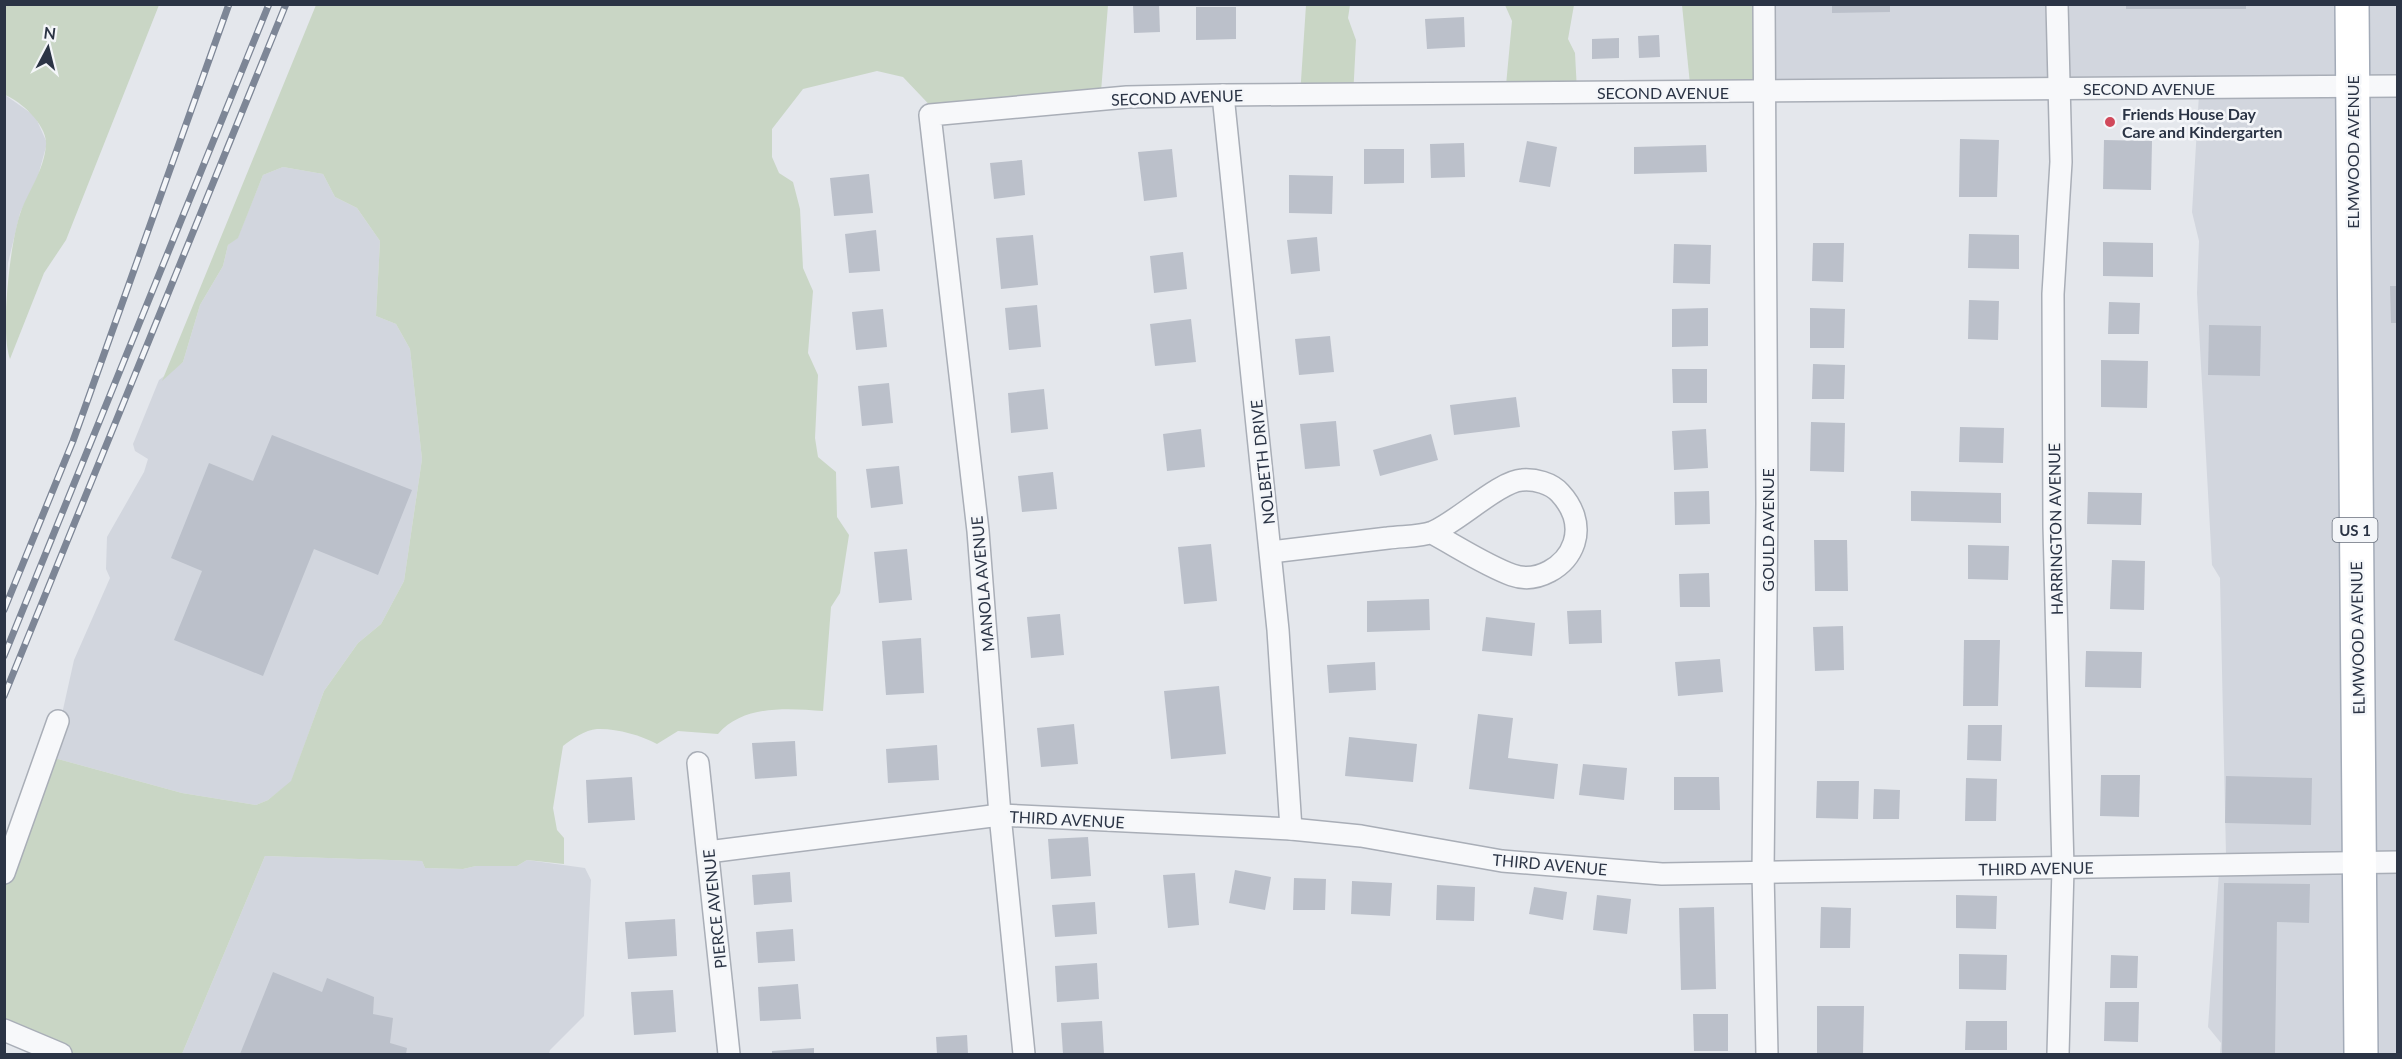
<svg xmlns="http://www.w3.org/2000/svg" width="2402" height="1059" font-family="Lato,sans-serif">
<rect width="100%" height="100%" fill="#e4e7ec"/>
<!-- built -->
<g fill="#d2d6de">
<polygon points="1763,5 2397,5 2397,1054 2220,1054 2221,1043 2208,1027 2219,872 2226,855 2220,578 2212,565 2197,293 2199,241 2192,212 2199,94 1771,91"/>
<polygon points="5,95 35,116 47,143 38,176 20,213 8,263 5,311"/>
<polygon points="283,167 323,174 335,197 357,208 380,241 376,316 396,324 410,349 422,459 404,581 381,624 358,643 324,691 291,782 268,800 256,805 182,793 47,756 62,714 74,660 110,578 106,569 107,537 144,472 148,459 135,451 133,444 159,380 183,362 200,305 223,266 228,245 238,237 263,175"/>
<polygon points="265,856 422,861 425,868 463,869 476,866 517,866 527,860 585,868 591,880 584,1016 550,1050 549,1054 182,1054"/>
</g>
<!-- green -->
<g fill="#c9d6c5">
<path d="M4,5H159L66,240L44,273L10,359C0,332 10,244 20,214C28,191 44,171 46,145C48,126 21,101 5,95Z"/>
<path d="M316,5H1108L1100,104L940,116L903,77L877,71L803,89L772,129V157L779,173L793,182L800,209L803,268L813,291L808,353L818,375L815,438L818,457L836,472L837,517L849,535L840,593L831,607L823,711C787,708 743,705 718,734L678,731L657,744C641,735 615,728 597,729C585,730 572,739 563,746L553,808L557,830L564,838V864L527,860L517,866H476L463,869L425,868L422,861L265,856L182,1054H67L5,1028L4,874L47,756L182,793L256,805L268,800L291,781L324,691L358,643L381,624L404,581L422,459L410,349L396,324L376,316L380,241L357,208L335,197L323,174L283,167L263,175L238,238L228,245L223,266L200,305L183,362L162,381Z"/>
<polygon points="1306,5 1350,5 1348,18 1356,40 1353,97 1300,96"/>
<polygon points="1505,5 1574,5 1568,39 1575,53 1577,91 1505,96 1512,21"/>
<polygon points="1682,5 1763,5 1771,91 1691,94"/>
</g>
<!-- building -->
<g fill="#bbc0ca">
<polygon points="1133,4 1159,4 1160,32 1134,33"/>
<polygon points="1832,4 1890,4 1890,12 1832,13"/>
<rect x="2126" y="4" width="120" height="5"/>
<polygon points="1196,7 1236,7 1236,39 1196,40"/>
<polygon points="1464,17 1465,47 1427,49 1425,19"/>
<polygon points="1659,35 1660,57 1639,58 1638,36"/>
<polygon points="1619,38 1619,58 1592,59 1592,39"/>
<polygon points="1960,139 1999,140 1997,197 1959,197"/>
<polygon points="2104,140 2152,141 2151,190 2103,189"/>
<polygon points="1527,141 1557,147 1550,187 1519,182"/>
<polygon points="1464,143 1465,177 1431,178 1430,144"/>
<polygon points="1706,145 1707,172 1634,174 1634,147"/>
<polygon points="1172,149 1177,197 1144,201 1138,152"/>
<polygon points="1364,149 1404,149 1404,183 1364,184"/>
<polygon points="1022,160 1025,195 994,199 990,163"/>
<polygon points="869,174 873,213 834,216 830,178"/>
<polygon points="1289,175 1333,176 1332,214 1289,213"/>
<polygon points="876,230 880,271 849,273 845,234"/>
<polygon points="1969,234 2019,235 2019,269 1968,268"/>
<polygon points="1033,235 1038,285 1001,289 996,238"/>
<polygon points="1317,237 1320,271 1291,274 1287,240"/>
<polygon points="2103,242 2153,243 2153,277 2103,276"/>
<polygon points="1813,243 1844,243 1843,282 1812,281"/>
<polygon points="1674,244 1711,245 1710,284 1673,283"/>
<polygon points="1183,252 1187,289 1154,293 1150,256"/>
<polygon points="2390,286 2398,286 2398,323 2391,323"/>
<polygon points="1969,300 1999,301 1998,340 1968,339"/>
<polygon points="2109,302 2140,303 2139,334 2108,334"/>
<polygon points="1037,305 1041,347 1009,350 1005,308"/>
<polygon points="1708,308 1708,346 1672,347 1672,309"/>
<polygon points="1810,308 1845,309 1844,348 1810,348"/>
<polygon points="883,309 887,347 856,350 852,312"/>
<polygon points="1191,319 1196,362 1155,366 1150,324"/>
<polygon points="2209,325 2261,326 2260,376 2208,375"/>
<polygon points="1330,336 1334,372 1299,375 1295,339"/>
<polygon points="2101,360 2148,361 2147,408 2101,407"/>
<polygon points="1813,364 1845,365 1844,399 1812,399"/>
<polygon points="1672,369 1707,369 1707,403 1673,403"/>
<polygon points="889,383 893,423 862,426 858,386"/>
<polygon points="1044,389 1048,429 1011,433 1008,393"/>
<polygon points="1516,397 1520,427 1454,435 1450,405"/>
<polygon points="1336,421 1340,466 1305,469 1300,424"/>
<polygon points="1811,422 1845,423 1844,472 1810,471"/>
<polygon points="1960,427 2004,428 2003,463 1959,462"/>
<polygon points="1201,429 1205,467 1167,471 1163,434"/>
<polygon points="1706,429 1708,468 1674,470 1672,431"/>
<polygon points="1431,434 1438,460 1380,476 1373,450"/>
<polygon points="272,435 412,490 378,575 314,549 263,676 174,640 202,571 171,558 209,463 253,481"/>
<polygon points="899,466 903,504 871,508 866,469"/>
<polygon points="1053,472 1057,509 1022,512 1018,476"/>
<polygon points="1709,491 1710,524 1675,525 1674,492"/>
<polygon points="1911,491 2001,493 2001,523 1911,521"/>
<polygon points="2088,492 2142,493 2141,525 2087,524"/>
<polygon points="1814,540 1847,540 1848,591 1815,591"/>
<polygon points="1211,544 1217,601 1184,604 1178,547"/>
<polygon points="1968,545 2009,546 2008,580 1968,579"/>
<polygon points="907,549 912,600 879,603 874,552"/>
<polygon points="2112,560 2145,561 2144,610 2110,609"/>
<polygon points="1709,573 1710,607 1680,607 1679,574"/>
<polygon points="1429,599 1430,630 1367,632 1367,601"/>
<polygon points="1601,610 1602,643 1569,644 1567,611"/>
<polygon points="1060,614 1064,655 1031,658 1027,617"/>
<polygon points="1486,617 1535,623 1532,656 1482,651"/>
<polygon points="1843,626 1844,670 1815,671 1813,627"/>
<polygon points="921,638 924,693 886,695 882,641"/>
<polygon points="1964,640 2000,640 1998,706 1963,706"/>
<polygon points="2086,651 2142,652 2141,688 2085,687"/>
<polygon points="1720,659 1723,692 1678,696 1675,662"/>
<polygon points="1375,662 1376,690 1329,693 1327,665"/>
<polygon points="1219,686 1226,754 1171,759 1164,691"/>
<polygon points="1478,714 1513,718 1508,758 1558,764 1554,799 1469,789"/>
<polygon points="1074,724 1078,764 1041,767 1037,728"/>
<polygon points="1968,725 2002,725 2001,761 1967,760"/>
<polygon points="1349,737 1417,744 1413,782 1345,776"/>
<polygon points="795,741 797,776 755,779 752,743"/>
<polygon points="937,745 939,780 888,783 886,749"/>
<polygon points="1583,764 1627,768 1624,800 1579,795"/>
<polygon points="2101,775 2140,775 2139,817 2100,816"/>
<polygon points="2226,776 2312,778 2311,825 2225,823"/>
<polygon points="632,777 635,820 588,823 586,780"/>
<polygon points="1674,777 1719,777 1720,810 1674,810"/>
<polygon points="1966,778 1997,779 1996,821 1965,821"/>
<polygon points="1817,781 1859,781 1858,819 1816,818"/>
<polygon points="1874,789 1900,790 1899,819 1873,819"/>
<polygon points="1088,837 1091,876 1051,879 1048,839"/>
<polygon points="1235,870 1271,877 1265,910 1229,903"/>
<polygon points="790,872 792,902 754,905 752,875"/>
<polygon points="1195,873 1199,925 1168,928 1163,875"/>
<polygon points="1294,878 1326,879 1325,910 1293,910"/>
<polygon points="1352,881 1392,883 1390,916 1351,914"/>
<polygon points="2224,883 2310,884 2309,923 2277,922 2275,1054 2222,1054"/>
<polygon points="1437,885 1475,887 1474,921 1436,920"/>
<polygon points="1534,887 1567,892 1563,920 1529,914"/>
<polygon points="1597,895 1631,899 1627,934 1593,930"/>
<polygon points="1956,895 1997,896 1996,929 1956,928"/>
<polygon points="1095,902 1097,934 1055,937 1052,905"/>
<polygon points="1714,907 1716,989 1681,990 1679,908"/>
<polygon points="1821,907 1851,908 1850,948 1820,948"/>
<polygon points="675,919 677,956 628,959 625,922"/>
<polygon points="793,929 795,961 758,963 756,932"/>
<polygon points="1959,954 2007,955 2006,990 1959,989"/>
<polygon points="2111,955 2138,956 2137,988 2110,988"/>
<polygon points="1097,963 1099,999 1057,1002 1055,966"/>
<polygon points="273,972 322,992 327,978 374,997 373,1014 393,1018 390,1043 407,1048 406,1054 240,1054"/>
<polygon points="798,984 801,1019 760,1021 758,987"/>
<polygon points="673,990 676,1032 634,1035 631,992"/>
<polygon points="2105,1002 2139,1002 2138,1042 2104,1041"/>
<polygon points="1817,1006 1864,1006 1863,1054 1817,1054"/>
<polygon points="1693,1014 1728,1014 1728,1051 1694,1051"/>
<polygon points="1102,1021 1104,1054 1063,1054 1061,1023"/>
<polygon points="1966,1021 2007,1021 2007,1050 1965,1050"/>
<polygon points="967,1035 968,1054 937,1054 936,1037"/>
<polygon points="814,1048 814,1054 772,1054 772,1051"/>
</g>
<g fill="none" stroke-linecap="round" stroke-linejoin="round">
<defs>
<g id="street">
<polyline points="1764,4 1767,504 1763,872 1767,1054"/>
<polyline points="2057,4 2061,162 2053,294 2054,527 2063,868 2058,1054"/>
<polyline points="1223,95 1278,630 1291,829"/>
<path d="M1271,552C1310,547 1349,543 1388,538C1402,536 1420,537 1433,532C1457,522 1500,481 1522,480C1535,479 1551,483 1560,493C1572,506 1580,524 1574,543C1566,567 1537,584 1512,575C1485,565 1458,547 1432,533"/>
<polyline points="698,763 729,1054"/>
<polyline points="708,852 1000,815 1291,829 1361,836 1502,861 1662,874 2398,862"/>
<polyline points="4,873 58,721"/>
<polyline points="4,1030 61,1054"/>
<polyline points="1024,1054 1000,815 978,531 930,115 1127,97 1223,95 2398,86"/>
</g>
<polyline id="primary" points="2352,4 2361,1054"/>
</defs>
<!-- street casing -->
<use href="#street" stroke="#a9aeb7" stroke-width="24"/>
<!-- primary casing -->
<use href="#primary" stroke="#a3abb8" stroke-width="36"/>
<!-- street -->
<use href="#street" stroke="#f7f8fa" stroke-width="21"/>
<!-- primary -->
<use href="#primary" stroke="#fff" stroke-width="33"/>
<defs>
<g id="rail">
<polyline points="4,610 73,441 229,4"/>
<polyline points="4,656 269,4"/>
<polyline points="4,696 286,4"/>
</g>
</defs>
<!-- rail casing -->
<use href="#rail" stroke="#7d8696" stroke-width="7"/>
<!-- rail -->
<use href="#rail" stroke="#f4f6f9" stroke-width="4.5" stroke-dasharray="14" stroke-linecap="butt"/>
</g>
<!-- markers -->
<circle fill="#d1495b" stroke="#f4f6f9" stroke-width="2" cx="2110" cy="122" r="6"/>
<g text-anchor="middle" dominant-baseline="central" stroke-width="5" stroke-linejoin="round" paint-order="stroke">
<!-- shield labels -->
<rect fill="#f4f6f9" stroke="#676e7b" stroke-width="1.5" x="2332.5" y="518" width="45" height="24" rx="4.5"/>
<g font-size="15" font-weight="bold" fill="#2b3445">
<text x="2355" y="530">US 1</text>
</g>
<!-- street labels -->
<g font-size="16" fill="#2b3445" stroke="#f4f6f9">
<text x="2149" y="88">SECOND AVENUE</text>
<text x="1663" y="92">SECOND AVENUE</text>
<text transform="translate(1177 97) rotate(-2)">SECOND AVENUE</text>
<text transform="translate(2352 152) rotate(-90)">ELMWOOD AVENUE</text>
<text transform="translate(1262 462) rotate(-96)">NOLBETH DRIVE</text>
<text transform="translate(2055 529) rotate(-91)">HARRINGTON AVENUE</text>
<text transform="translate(1767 530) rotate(-90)">GOULD AVENUE</text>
<text transform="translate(982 584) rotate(-95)">MANOLA AVENUE</text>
<text transform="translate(2357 638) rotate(-91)">ELMWOOD AVENUE</text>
<text transform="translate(1067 819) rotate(3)">THIRD AVENUE</text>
<text transform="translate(1550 864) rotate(5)">THIRD AVENUE</text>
<text transform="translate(2036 868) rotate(-1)">THIRD AVENUE</text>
<text transform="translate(714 909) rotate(-96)">PIERCE AVENUE</text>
</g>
<!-- poi labels -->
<g font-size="16" font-weight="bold" fill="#2b3445" stroke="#f4f6f9" text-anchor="start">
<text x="2122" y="113">Friends House Day<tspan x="2122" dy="18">Care and Kindergarten</tspan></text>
</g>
</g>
<!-- border -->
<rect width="2402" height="1059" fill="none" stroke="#2b3445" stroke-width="12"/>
<!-- north arrow -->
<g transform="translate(48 48) rotate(7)" stroke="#f4f6f9" stroke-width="4.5" paint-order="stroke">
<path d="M0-4.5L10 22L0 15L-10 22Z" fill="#2b3445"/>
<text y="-9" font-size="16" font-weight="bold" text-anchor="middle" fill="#2b3445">N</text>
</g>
</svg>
